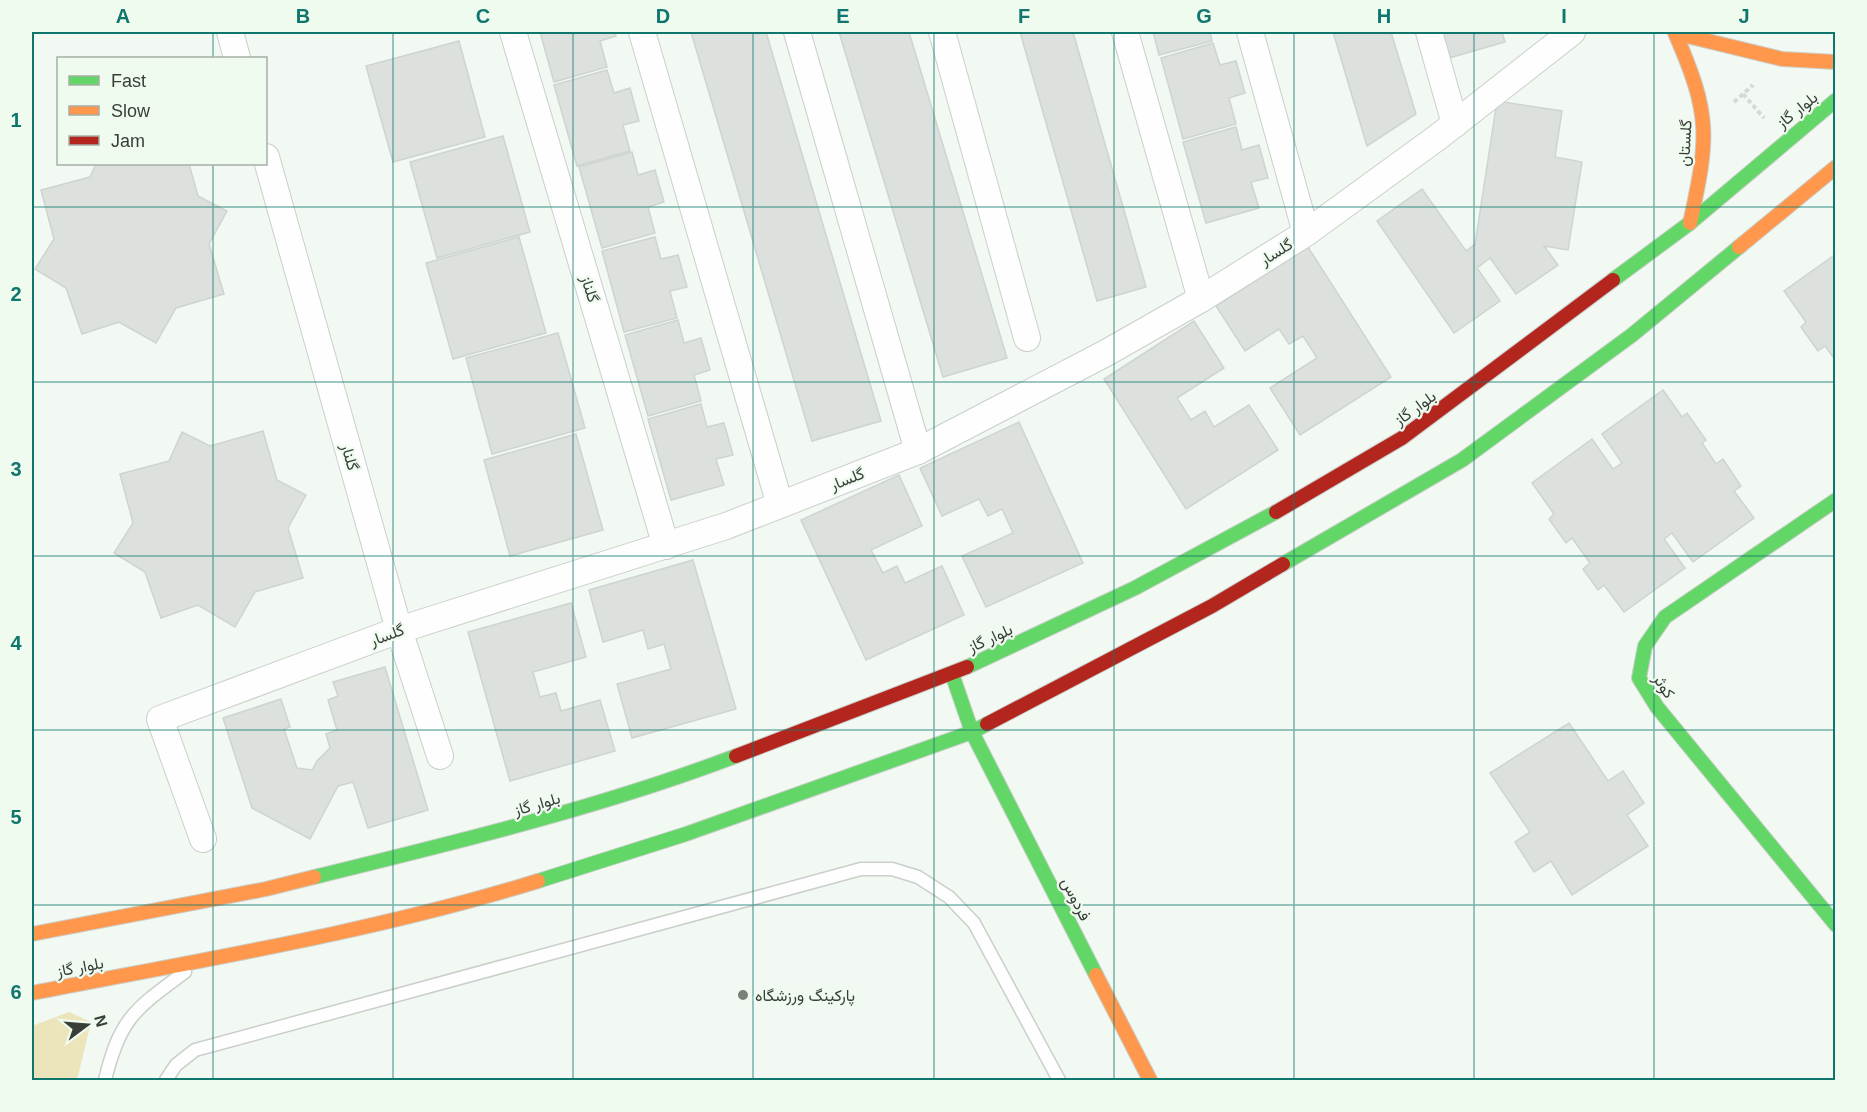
<svg xmlns="http://www.w3.org/2000/svg" width="1867" height="1112" font-family="Arial,Vazirmatn,sans-serif">
<rect width="100%" height="100%" fill="#f2f8f2"/>
<!-- green -->
<polygon fill="#ece4bb" points="69,1012 91,1022 77,1080 32,1080 32,1026"/>
<!-- building -->
<g fill="#dce1dd" stroke="#cfd4d0" stroke-width="1.5">
<polygon points="540,32 615,32 616,36 600,41 607,67 554,82"/>
<polygon points="691,32 766,32 881,421 812,441"/>
<polygon points="839,32 909,32 1007,358 943,377"/>
<polygon points="1020,32 1073,32 1146,287 1097,301"/>
<polygon points="1153,32 1210,32 1212,41 1159,55"/>
<polygon points="1333,32 1391,32 1416,114 1367,146"/>
<polygon points="1441,32 1502,32 1505,42 1449,58"/>
<polygon points="459,41 485,137 393,162 366,66"/>
<polygon points="1213,43 1220,65 1236,61 1245,93 1229,98 1236,124 1183,139 1161,58"/>
<polygon points="607,70 614,93 630,88 639,121 623,125 630,151 577,166 554,85"/>
<polygon points="1497,101 1562,111 1555,157 1582,162 1568,250 1544,246 1558,265 1516,294 1490,258 1477,268 1500,301 1454,333 1377,221 1422,189 1466,251 1475,244"/>
<polygon points="1236,127 1242,150 1259,145 1268,178 1251,182 1259,208 1206,223 1183,142"/>
<polygon points="503,136 530,232 437,258 410,162"/>
<polygon points="632,152 638,175 655,170 664,202 648,207 655,233 602,248 579,167"/>
<polygon points="96,164 189,164 198,196 227,211 209,244 224,294 176,308 156,343 119,322 82,334 66,288 35,269 54,239 41,190 90,177"/>
<polygon points="519,237 546,333 453,359 426,263"/>
<polygon points="655,237 661,259 678,255 687,287 670,291 677,318 624,332 602,251"/>
<polygon points="1308,247 1391,377 1300,435 1270,388 1317,358 1303,336 1289,344 1279,329 1245,351 1216,306"/>
<polygon points="1836,254 1836,361 1825,346 1818,351 1801,327 1806,322 1784,291"/>
<polygon points="678,320 684,343 701,338 710,370 694,375 701,401 648,416 625,335"/>
<polygon points="1194,321 1224,368 1177,398 1191,420 1205,411 1214,427 1249,405 1278,450 1186,509 1104,379"/>
<polygon points="558,333 585,428 492,454 466,358"/>
<polygon points="1663,390 1682,417 1687,413 1706,440 1702,443 1716,464 1723,459 1741,486 1734,491 1754,518 1693,562 1672,533 1664,539 1685,568 1624,612 1604,585 1598,590 1583,569 1590,563 1572,538 1566,543 1549,519 1554,514 1532,483 1592,439 1613,469 1622,463 1602,434"/>
<polygon points="701,404 707,427 724,423 733,455 716,459 724,485 671,500 648,419"/>
<polygon points="1019,422 1083,563 986,607 962,556 1013,533 1002,509 988,516 979,499 942,516 920,468"/>
<polygon points="263,431 277,480 306,495 288,528 303,578 255,592 235,627 198,605 161,618 145,572 114,553 133,523 120,474 169,461 182,432 210,446"/>
<polygon points="576,434 603,530 510,556 484,460"/>
<polygon points="899,475 922,526 871,550 883,573 897,566 905,583 942,566 964,615 866,660 801,520"/>
<polygon points="693,560 736,709 632,738 617,684 671,669 664,644 648,649 643,630 603,642 589,590"/>
<polygon points="571,603 586,657 533,672 540,697 556,693 561,711 600,700 615,751 510,781 468,632"/>
<polygon points="385,667 428,810 368,828 353,782 338,786 310,839 252,808 223,718 281,699 290,727 284,729 297,768 312,770 317,761 330,748 326,734 337,730 328,700 338,696 333,682"/>
<polygon points="1569,723 1608,781 1623,771 1644,803 1627,815 1648,846 1572,895 1551,861 1534,872 1515,842 1530,832 1490,773"/>
</g>
<g fill="none" stroke-linecap="round" stroke-linejoin="round">
<defs>
<g id="lane">
<path d="M105,1080C120,1018 135,1009 185,972"/>
<polyline points="166,1080 176,1065 195,1050 861,869 892,869 918,877 949,897 974,923 1059,1080"/>
</g>
<g id="street">
<polyline points="230,32 237,58"/>
<polyline points="513,32 666,546"/>
<polyline points="642,32 780,505"/>
<polyline points="797,32 918,451"/>
<polyline points="942,32 1027,338"/>
<polyline points="1125,32 1201,299"/>
<polyline points="1250,32 1306,233"/>
<polyline points="1429,32 1455,124"/>
<polyline points="266,157 399,630 440,756"/>
<polyline points="203,839 160,719 399,630 726,526 918,451 1106,353 1201,299 1306,233 1438,137 1572,32"/>
</g>
<g id="fast">
<polyline points="1613,280 1690,223 1836,100"/>
<polyline points="1836,500 1665,617 1645,646 1639,678 1657,707 1836,925"/>
<polyline points="1283,564 1462,460 1632,335 1739,247"/>
<polyline points="967,667 1135,588 1276,512"/>
<polyline points="952,674 972,732 1096,975"/>
<path d="M314,877C456,842 599,808 736,756"/>
<polyline points="538,881 686,834 972,732 987,724"/>
</g>
<g id="slow">
<path d="M1690,223C1709,137 1711,115 1675,33L1782,59L1836,62"/>
<polyline points="1739,247 1836,167"/>
<polyline points="32,934 266,889 314,877"/>
<polyline points="1096,975 1150,1080"/>
<path d="M32,993C201,960 373,932 538,881"/>
</g>
<g id="jam">
<polyline points="1276,512 1402,438 1613,280"/>
<polyline points="987,724 1212,606 1283,564"/>
<polyline points="736,756 967,667"/>
</g>
</defs>
<!-- lane casing -->
<use href="#lane" stroke="#cbcfcb" stroke-width="15"/>
<!-- street casing -->
<use href="#street" stroke="#cbcfcb" stroke-width="28"/>
<!-- fast casing -->
<use href="#fast" stroke="#cbcfcb" stroke-width="16"/>
<!-- slow casing -->
<use href="#slow" stroke="#cbcfcb" stroke-width="16"/>
<!-- jam casing -->
<use href="#jam" stroke="#cbcfcb" stroke-width="16"/>
<!-- path -->
<g stroke="#d7d9d7" stroke-width="4" stroke-dasharray="4.5 3" stroke-linecap="butt">
<polyline points="1743,94 1764,118"/>
<polyline points="1734,102 1753,85"/>
</g>
<!-- lane -->
<use href="#lane" stroke="#fdfefd" stroke-width="12"/>
<!-- street -->
<use href="#street" stroke="#fdfefd" stroke-width="26"/>
<!-- fast -->
<use href="#fast" stroke="#63d668" stroke-width="14"/>
<!-- slow -->
<use href="#slow" stroke="#ff974d" stroke-width="14"/>
<!-- jam -->
<use href="#jam" stroke="#b3261e" stroke-width="14"/>
</g>
<!-- grid -->
<path fill="none" stroke="#0f766e" stroke-width="1.5" stroke-opacity="0.55" d="M213,32V58M393,32V1080M573,32V1080M753,32V1080M934,32V1080M1114,32V1080M1294,32V1080M1474,32V1080M1654,32V1080M213,164V1080M32,207H1836M32,382H1836M32,556H1836M32,730H1836M32,905H1836"/>
<!-- markers -->
<circle fill="#7a7f7a" stroke="#effbef" stroke-width="2" cx="743" cy="995" r="6"/>
<g text-anchor="middle" dominant-baseline="central" stroke-width="4.5" stroke-linejoin="round" paint-order="stroke">
<!-- street labels -->
<g font-size="16" fill="#393e39" stroke="#effbef">
<text transform="translate(1797 110) rotate(-39)">بلوار گاز</text>
<text transform="translate(1685 143) rotate(-87)">گلستان</text>
<text transform="translate(1276 252) rotate(-32)">گلسار</text>
<text transform="translate(590 289) rotate(73)">گلناز</text>
<text transform="translate(1415 408) rotate(-36)">بلوار گاز</text>
<text transform="translate(350 457) rotate(74)">گلنار</text>
<text transform="translate(847 479) rotate(-22)">گلسار</text>
<text transform="translate(387 635) rotate(-20)">گلسار</text>
<text transform="translate(990 638) rotate(-25)">بلوار گاز</text>
<text transform="translate(1664 686) rotate(57)">کوثر</text>
<text transform="translate(537 804) rotate(-16)">بلوار گاز</text>
<text transform="translate(1076 899) rotate(63)">فردوس</text>
<text transform="translate(80 967) rotate(-11)">بلوار گاز</text>
</g>
<!-- poi labels -->
<g font-size="16" fill="#393e39" stroke="#effbef" text-anchor="start">
<text x="755" y="995">پارکینگ ورزشگاه</text>
</g>
</g>
<!-- border -->
<rect width="1867" height="1112" fill="none" stroke="#effbef" stroke-width="66"/>
<!-- legend -->
<rect x="57" y="57" width="210" height="108" fill="#effbef" stroke="#a6afa6" stroke-width="1.5"/>
<rect x="69" y="76" width="30" height="9" fill="#63d668" stroke="#a6afa6" stroke-width="1.5"/>
<text x="111" y="87" font-size="18" fill="#393e39">Fast</text>
<rect x="69" y="106" width="30" height="9" fill="#ff974d" stroke="#a6afa6" stroke-width="1.5"/>
<text x="111" y="117" font-size="18" fill="#393e39">Slow</text>
<rect x="69" y="136" width="30" height="9" fill="#b3261e" stroke="#a6afa6" stroke-width="1.5"/>
<text x="111" y="147" font-size="18" fill="#393e39">Jam</text>
<!-- north arrow -->
<g transform="translate(87 1025) rotate(74)" stroke="#effbef" stroke-width="4.5" paint-order="stroke">
<path d="M0-4.5L10 22L0 15L-10 22Z" fill="#393e39"/>
<text y="-9" font-size="16" font-weight="bold" text-anchor="middle" fill="#393e39">N</text>
</g>
<rect x="33" y="33" width="1801" height="1046" fill="none" stroke="#0f766e" stroke-width="2"/>
<g font-size="20" text-anchor="middle" font-weight="bold" fill="#0f766e">
<text x="123" y="23">A</text>
<text x="303" y="23">B</text>
<text x="483" y="23">C</text>
<text x="663" y="23">D</text>
<text x="843" y="23">E</text>
<text x="1024" y="23">F</text>
<text x="1204" y="23">G</text>
<text x="1384" y="23">H</text>
<text x="1564" y="23">I</text>
<text x="1744" y="23">J</text>
<text x="16" y="127">1</text>
<text x="16" y="301">2</text>
<text x="16" y="476">3</text>
<text x="16" y="650">4</text>
<text x="16" y="824">5</text>
<text x="16" y="999">6</text>
</g>
</svg>
